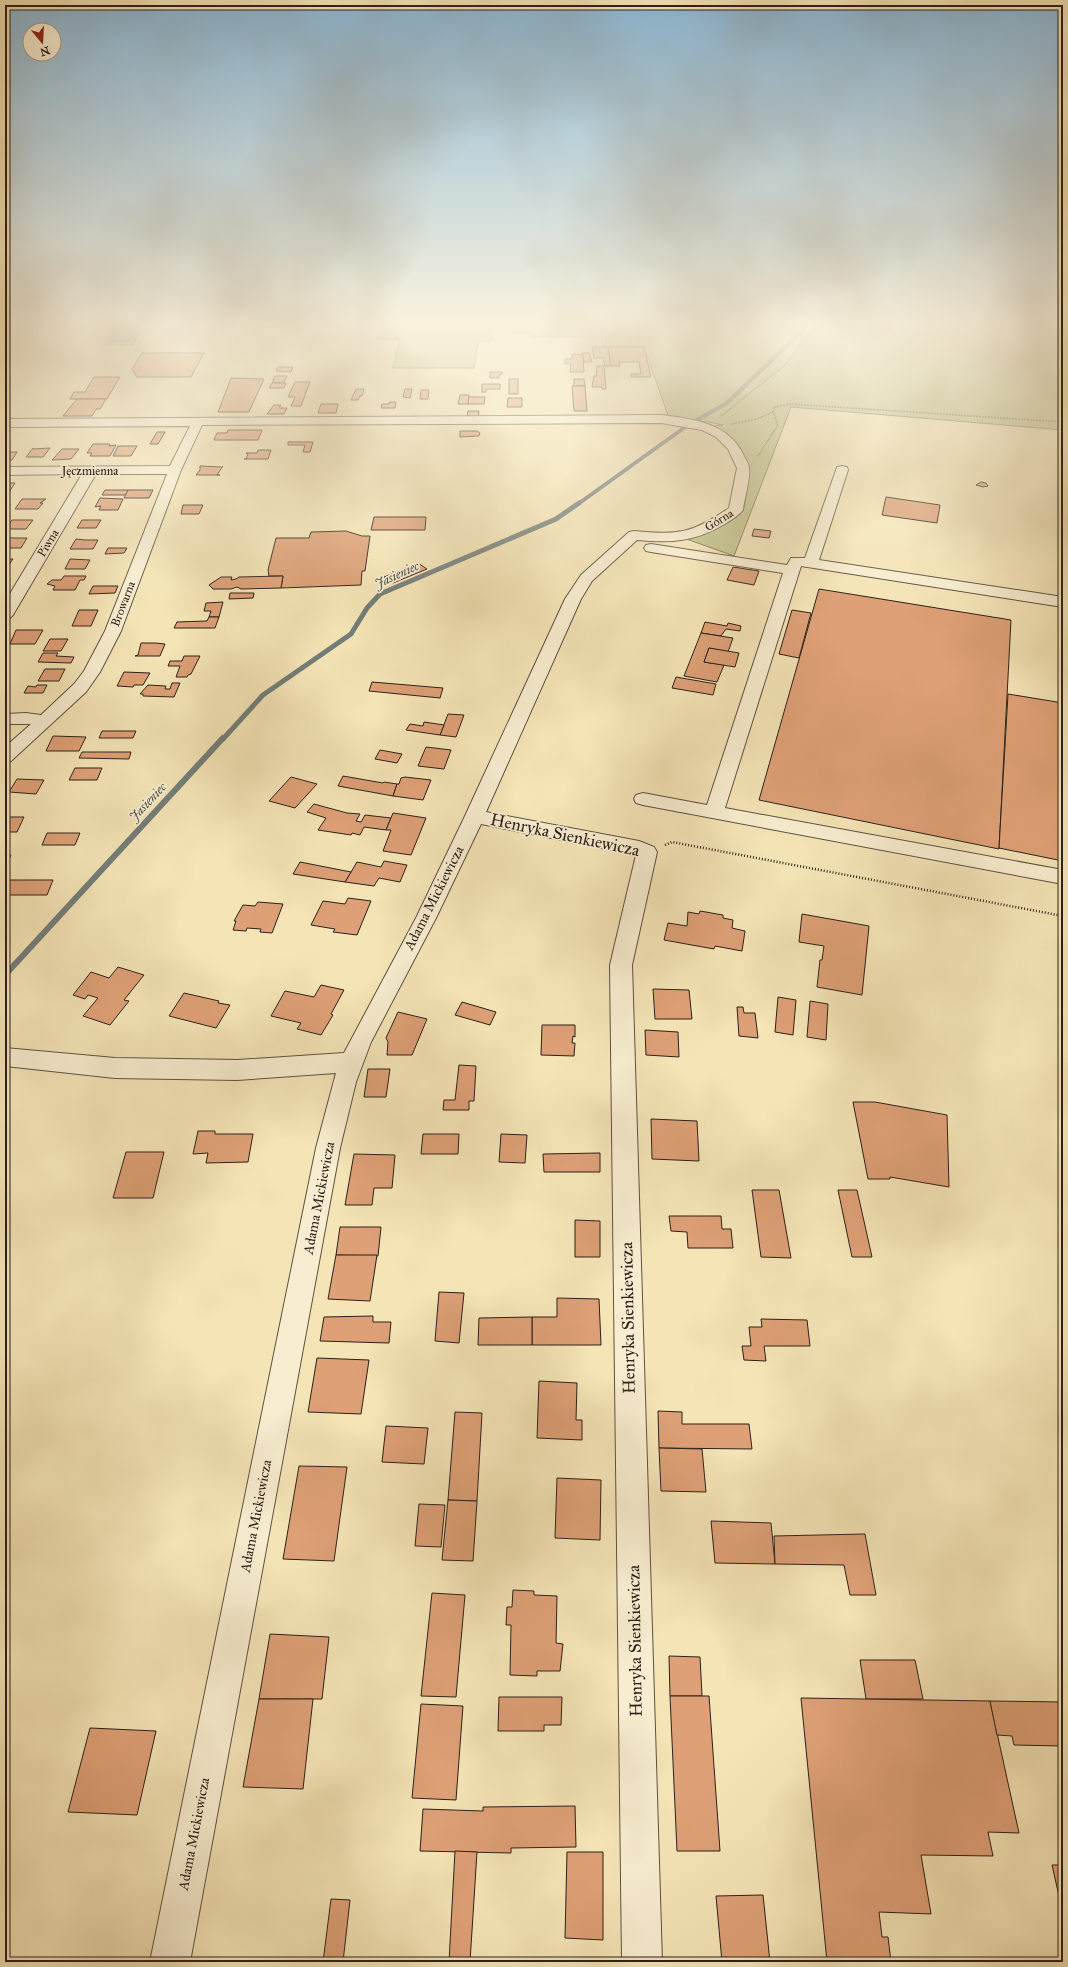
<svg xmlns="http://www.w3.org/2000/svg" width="1068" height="1967" font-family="'IM FELL Great Primer',serif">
<rect width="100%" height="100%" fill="#f4e4b6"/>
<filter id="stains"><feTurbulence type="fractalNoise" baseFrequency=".005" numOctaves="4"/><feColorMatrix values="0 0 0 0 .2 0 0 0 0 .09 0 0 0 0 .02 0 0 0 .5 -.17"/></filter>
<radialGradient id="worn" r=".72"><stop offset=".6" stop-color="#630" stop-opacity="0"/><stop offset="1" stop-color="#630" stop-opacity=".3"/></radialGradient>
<!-- green -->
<g fill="#c1c28a" stroke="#767152">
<polygon points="382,323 579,323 581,337 531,337 530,333 513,333 513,327 493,327 492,341 478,341 474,368 393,368 400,339 378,339"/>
<polygon points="600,323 1063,323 1063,430 791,407 734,556 681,537 736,510 743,468 734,448 706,427 723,425 708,422 669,418 644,347 603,347"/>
</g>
<!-- water -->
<polygon fill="#a1bcb9" stroke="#727e79" points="116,323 143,323 133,345 107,345 105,341"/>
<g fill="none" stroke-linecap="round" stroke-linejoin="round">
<!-- shore -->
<polyline stroke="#666e69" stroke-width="1" points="119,323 112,338 113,341 130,341 139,323"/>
<!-- stream-far2 -->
<polyline stroke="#727e79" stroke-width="4" points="578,504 688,425 727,403 804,329 807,323"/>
<!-- stream-far1 -->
<polyline stroke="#727e79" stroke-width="5" points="223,739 263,695 351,634 367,608 380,594 556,519 579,503"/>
<!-- stream -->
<polyline stroke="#727e79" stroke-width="6" points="5,975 223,738"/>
</g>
<!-- building -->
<g fill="#dea076" stroke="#2c2019">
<polygon points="592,347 608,347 611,366 605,366 603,358 594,358"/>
<polygon points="608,347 644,347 651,377 631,377 631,374 641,374 639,362 619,362 620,366 611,366"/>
<polygon points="142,353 204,353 191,377 137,377 132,369"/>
<polygon points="582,353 589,353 592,362 584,362"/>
<polygon points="572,354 583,355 584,372 570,372 571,364 565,364 565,359 572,359"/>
<polygon points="597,366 604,366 606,389 602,389 602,387 592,387 594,376 596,376"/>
<polygon points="278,367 293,367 291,372 276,371"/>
<polygon points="490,372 502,372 502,374 499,375 499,378 490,378"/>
<polygon points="275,376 287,376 284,383 272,383"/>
<polygon points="94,377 120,377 107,399 70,399 74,392 85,392"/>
<polygon points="231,378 264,379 249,412 218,412"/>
<rect x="509" y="379" width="9" height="15"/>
<polygon points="574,379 584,379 585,386 574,386"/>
<polygon points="295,382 310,382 301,406 291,406 295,397 288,397"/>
<polygon points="272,383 286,383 284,388 269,388"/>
<polygon points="482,384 500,384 500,389 486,389 486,392 482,392"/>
<polygon points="572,386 585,386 587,411 574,411"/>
<polygon points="356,389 364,389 362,396 360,396 358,400 351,400"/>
<polygon points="405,389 412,389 410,398 403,397"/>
<polygon points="421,390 429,390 428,399 420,399"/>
<polygon points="460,395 469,395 468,404 458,404"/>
<polygon points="469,397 485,397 484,404 468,404"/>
<polygon points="508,398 522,398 522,407 507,407"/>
<polygon points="77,399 106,399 100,409 96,409 92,416 63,416"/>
<polygon points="389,402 396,402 395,408 381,408 382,404 389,404"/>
<polygon points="321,404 338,404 336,413 318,413"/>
<polygon points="274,405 281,405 279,408 287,408 284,414 267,414"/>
<polygon points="468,411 479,411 478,417 467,417"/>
<polygon points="228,430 262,430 258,440 214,440 217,433 227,433"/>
<polygon points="460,431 477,431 480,433 479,436 460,437"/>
<polygon points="157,432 165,432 158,444 150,444"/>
<polygon points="288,442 313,442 310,452 303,452 305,445 288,445"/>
<polygon points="93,444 110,444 109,446 116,445 110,456 90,456 92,453 87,453"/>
<polygon points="118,446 137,446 131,456 113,456"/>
<polygon points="33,448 33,449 50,448 43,457 26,457"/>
<polygon points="62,449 79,449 71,459 52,460"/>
<polygon points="258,450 271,450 268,459 244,459 246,459 248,454 246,453 257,453"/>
<polygon points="5,452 17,452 12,460 5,460"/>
<polygon points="200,466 222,467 223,466 217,475 220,475 196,475 200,470"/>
<polygon points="981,482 986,483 988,486 983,487 976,485"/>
<polygon points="5,483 15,483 8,494 5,494"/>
<polygon points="105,490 128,490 126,495 102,495"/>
<polygon points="128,490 153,490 149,498 124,498"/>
<polygon points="886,497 940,505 937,523 882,515"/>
<polygon points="100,498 123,499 118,510 99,510 101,506 95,507"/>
<polygon points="22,499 46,499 40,503 43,503 38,509 15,509"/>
<polygon points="183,505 203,505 199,514 181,514"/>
<polygon points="374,517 426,517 425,530 371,530"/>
<polygon points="12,520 33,520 26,529 5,529"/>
<polygon points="82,520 101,520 96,528 77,528"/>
<polygon points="754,529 771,531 769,538 752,536"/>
<polygon points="346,531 362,536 370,536 365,571 362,571 361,585 281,588 283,576 269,576 268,570 276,538 309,538 311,532"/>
<polygon points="9,538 27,538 21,548 5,548"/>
<polygon points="76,539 85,540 98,540 93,549 70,549"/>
<polygon points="108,548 127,548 124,553 105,554"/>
<polygon points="5,559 13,559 6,569 5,569"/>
<polygon points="70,559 90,560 85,569 65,569"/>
<polygon points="418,563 427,569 393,583 384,577"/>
<polygon points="733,567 759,571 754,585 727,580"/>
<polygon points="64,576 86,576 84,580 80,580 75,590 53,590 55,586 47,584 52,580 61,580"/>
<polygon points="283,576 281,588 241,589 237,587 231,589 213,589 209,585 221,577 232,577 231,580 236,579 239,577"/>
<polygon points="93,586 118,586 115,593 89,594"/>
<polygon points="819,589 1011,620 999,849 759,800"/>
<polygon points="230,593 254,593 253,598 229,599"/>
<polygon points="223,602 219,617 209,617 211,611 204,611 206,603"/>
<polygon points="79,610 98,610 91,626 72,626"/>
<polygon points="792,610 811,613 799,658 779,654"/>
<polygon points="209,617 219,617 215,628 174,628 177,622 207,621"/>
<polygon points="705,622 727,626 728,623 741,626 740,631 726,629 721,636 701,633"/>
<polygon points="16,630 43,630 35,644 10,644"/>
<polygon points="701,633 733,638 728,652 709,648 704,662 724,665 717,682 684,676"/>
<polygon points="50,639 68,639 61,651 43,651"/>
<polygon points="141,643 155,643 165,644 160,656 135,656 138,655"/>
<polygon points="709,648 739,653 735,667 704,662"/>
<polygon points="43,653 58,653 56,656 74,657 71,663 38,662"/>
<polygon points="184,656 200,656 191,674 188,675 187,677 176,677 180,666 168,666 170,661 182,661"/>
<polygon points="45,669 65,669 59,681 38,681"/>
<polygon points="124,672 150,673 143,685 134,685 133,687 117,686"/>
<polygon points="676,677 716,684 713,695 672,688"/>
<polygon points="372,682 443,688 440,698 369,691"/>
<polygon points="172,683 180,683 174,697 143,696 143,694 140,694 148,685 166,686 165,689 170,689"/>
<polygon points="37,685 47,685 43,693 24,693 28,686 36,687"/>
<polygon points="1008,694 1063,703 1063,861 999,848"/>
<polygon points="448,714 464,715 456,737 440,735"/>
<polygon points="424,722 444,725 440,735 406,730 410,724 423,726"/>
<polygon points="102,731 136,731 133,738 99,738"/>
<polygon points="53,736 86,737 79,751 46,751"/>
<polygon points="426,747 451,750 444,769 418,766"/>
<polygon points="380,750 402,754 397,763 375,759"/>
<polygon points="82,752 131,752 129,759 79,758"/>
<polygon points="75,768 102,768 97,780 69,780"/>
<polygon points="343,776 383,783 384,782 397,784 393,796 338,786"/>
<polygon points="291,777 317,784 295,808 269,801"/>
<polygon points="405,777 431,780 423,800 393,796 397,784 399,784 401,778"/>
<polygon points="17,779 44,780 36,794 9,792"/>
<polygon points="314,804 347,813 360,814 356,821 361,822 365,815 391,818 386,830 364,827 360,835 352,833 351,835 318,830 326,818 307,812"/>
<polygon points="393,813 426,818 411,855 383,851 391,830 386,830"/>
<polygon points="5,817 24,817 17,832 5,832"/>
<polygon points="47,833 80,833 75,845 42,845"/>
<polygon points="5,855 11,855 5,869"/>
<polygon points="384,861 407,865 400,882 379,878 374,886 345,882 357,862 381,867"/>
<polygon points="300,862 351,872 345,882 293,874"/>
<polygon points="10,880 53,880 47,895 5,895"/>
<polygon points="348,898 371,901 357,935 333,932 335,929 311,925 323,901 345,904"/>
<polygon points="258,902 283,904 272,933 260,932 261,929 247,928 246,931 233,930 236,921 234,921 243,905 255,906"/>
<polygon points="700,911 723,915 723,918 733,920 732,928 745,931 742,951 715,946 714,949 664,940 668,923 687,926 688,912 699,914"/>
<polygon points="802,914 869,926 862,995 817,987 820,960 822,960 824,946 799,942"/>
<polygon points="118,967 144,975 124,1000 129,1001 110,1025 83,1016 98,998 88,995 85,999 73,995 91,972 109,978"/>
<polygon points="321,985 344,990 331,1014 333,1015 321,1035 297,1029 301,1023 271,1016 285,991 314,997"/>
<polygon points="653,989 689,990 692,1019 655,1019"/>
<polygon points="184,993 219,1001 218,1003 230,1005 216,1028 169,1016"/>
<polygon points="778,997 796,1000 793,1035 775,1032"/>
<polygon points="810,1001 828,1004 826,1040 807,1037"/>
<polygon points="462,1002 496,1012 490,1025 455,1015"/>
<polygon points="737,1007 743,1007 744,1013 755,1013 758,1038 739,1036"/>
<polygon points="398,1012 427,1019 412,1055 387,1055 388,1042 386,1038"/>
<polygon points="542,1025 575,1025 575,1037 573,1036 572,1043 575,1043 574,1056 541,1055"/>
<polygon points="645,1030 678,1032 679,1057 646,1055"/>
<polygon points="459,1065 476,1066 474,1101 469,1101 469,1110 443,1110 444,1100 455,1100"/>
<polygon points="368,1069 390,1069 386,1097 364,1097"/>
<polygon points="853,1102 875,1102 947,1115 949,1187 890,1177 890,1179 868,1179"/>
<polygon points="651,1119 697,1121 699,1161 652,1159"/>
<polygon points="198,1131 215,1131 215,1134 253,1134 248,1162 206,1163 208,1153 193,1154"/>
<polygon points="423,1134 459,1134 458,1154 421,1154"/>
<polygon points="501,1134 527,1135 525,1163 499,1162"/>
<polygon points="126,1152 164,1152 153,1198 113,1198"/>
<polygon points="600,1153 600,1172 544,1172 543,1154"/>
<polygon points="354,1154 395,1155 392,1188 374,1188 372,1205 345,1205"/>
<polygon points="752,1190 779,1190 791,1258 761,1257"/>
<polygon points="838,1190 857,1190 872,1257 852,1257"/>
<polygon points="669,1216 721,1216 722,1229 731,1229 733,1248 688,1248 687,1232 671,1231"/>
<polygon points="575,1220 600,1221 600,1257 575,1257"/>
<polygon points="340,1227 381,1227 378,1256 336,1255"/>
<polygon points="336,1255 377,1255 370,1301 328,1299"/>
<polygon points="439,1292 464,1293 459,1343 435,1341"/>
<polygon points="557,1298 599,1299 601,1345 532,1345 532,1317 557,1317"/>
<polygon points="373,1316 373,1322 391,1322 389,1343 320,1341 324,1317"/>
<polygon points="532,1317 532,1345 478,1345 479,1318"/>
<polygon points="761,1319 807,1320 810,1346 764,1346 766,1361 744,1360 742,1346 751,1346 749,1327 762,1327"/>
<polygon points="317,1358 369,1360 361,1414 308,1412"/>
<polygon points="539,1381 577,1383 576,1420 582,1420 582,1440 537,1438"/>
<polygon points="658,1411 682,1412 682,1424 749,1424 752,1449 659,1448"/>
<polygon points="455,1412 482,1413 477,1501 448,1500"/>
<polygon points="386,1426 428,1428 424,1464 382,1462"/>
<polygon points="659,1448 702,1449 706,1492 661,1491"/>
<polygon points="299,1466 347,1467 334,1561 283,1559"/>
<polygon points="557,1478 601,1480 600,1540 555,1538"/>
<polygon points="448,1500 477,1501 473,1561 442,1560"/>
<polygon points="419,1504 445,1505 441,1547 415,1546"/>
<polygon points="711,1521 771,1523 775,1564 715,1563"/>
<polygon points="865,1534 876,1595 850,1595 844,1565 775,1564 774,1536"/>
<polygon points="513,1590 534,1591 534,1595 557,1596 556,1643 563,1644 560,1671 537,1671 537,1676 510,1675 511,1625 506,1625 507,1607 512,1607"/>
<polygon points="432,1593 465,1595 456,1697 421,1696"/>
<polygon points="270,1634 329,1637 322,1699 259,1699"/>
<polygon points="669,1656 700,1657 702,1696 670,1696"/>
<polygon points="860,1660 915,1660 923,1699 866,1699"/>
<polygon points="670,1696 709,1696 720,1851 677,1851"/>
<polygon points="499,1697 562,1697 561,1725 544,1725 544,1731 498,1731"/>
<polygon points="801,1698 990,1701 1019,1833 988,1832 993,1856 921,1855 931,1914 879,1912 882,1937 888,1937 891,1962 827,1962"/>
<polygon points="259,1699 313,1699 303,1789 243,1787"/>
<polygon points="990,1701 1063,1702 1063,1746 1014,1745 1012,1736 997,1735"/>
<polygon points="421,1704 463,1706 456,1800 412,1798"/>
<polygon points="90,1728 156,1731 137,1815 68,1812"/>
<polygon points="575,1806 576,1847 511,1848 511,1853 420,1851 423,1809 483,1811 483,1807"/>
<polygon points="455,1851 477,1852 470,1962 449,1962"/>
<polygon points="567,1852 603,1852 603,1940 565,1938"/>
<polygon points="1052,1865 1063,1865 1063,1914"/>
<polygon points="763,1895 770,1962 722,1962 716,1896"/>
<polygon points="331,1899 350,1900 343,1962 323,1962"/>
</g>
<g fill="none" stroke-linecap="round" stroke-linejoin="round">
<defs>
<g id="minor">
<path d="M661,415C694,419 729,423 744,456C746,460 749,464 749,468C751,475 744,501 743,510C738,516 730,521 723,525C694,542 670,543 637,540L592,581L581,599L486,812L639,841L654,847L657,852L632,965L662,1962H622L610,965L636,855L481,824L436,918L371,1042L356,1082L340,1148L190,1962H150L316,1148L336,1073L237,1080L115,1078L5,1066V1048L115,1058L237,1060L344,1053L416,918L465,816L565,599L581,575L629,532L634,531C679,535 691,534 729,508L737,468L728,449L716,437L702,430L661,423L202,425L181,470L121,631L100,672L86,692L11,761L5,763V747L31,724H5V714L26,713L41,715L74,684L84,671L105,631L167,474H96L13,615L10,618L5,620V602L82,474L5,475V467L170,466L190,426L5,427V419Z"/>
<polygon points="842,466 847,467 848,470 819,560 1063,597 1063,607 801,566 725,808 1063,870 1063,884 643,805 636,803 634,799 636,795 643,793 707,805 783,573 651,552 646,551 644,548 646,545 651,544 787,565 791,558 805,558 836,470 837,467"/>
</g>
</defs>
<!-- minor casing -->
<use href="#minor" stroke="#5e5140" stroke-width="2"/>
<!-- path-far1 -->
<g stroke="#2c2019" stroke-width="1.5" stroke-dasharray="0.5 1" stroke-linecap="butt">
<polyline points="721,416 784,366 818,323"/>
<polyline points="732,424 757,419 773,412"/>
<polyline points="758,456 778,425 773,412 775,407 789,404 1063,422"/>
</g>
<!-- path -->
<polyline stroke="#2c2019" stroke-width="2.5" stroke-dasharray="1 2" stroke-linecap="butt" points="665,845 672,842 1063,916"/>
<!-- minor -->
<use href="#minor" fill="#f8edd0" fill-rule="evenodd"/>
</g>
<!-- sky -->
<linearGradient id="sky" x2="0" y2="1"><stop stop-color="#8bb7d5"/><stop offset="0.54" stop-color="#faf3de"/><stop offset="1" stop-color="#faf3de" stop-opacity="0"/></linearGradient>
<rect width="1068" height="598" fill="url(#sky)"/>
<g text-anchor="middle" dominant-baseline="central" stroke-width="3.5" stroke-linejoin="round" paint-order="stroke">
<!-- far-street labels -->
<g font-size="12" fill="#2c2019" stroke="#f8edd0">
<text x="90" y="471">Jęczmienna</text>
<text transform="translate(719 520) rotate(-32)">Górna</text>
<text transform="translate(48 543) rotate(-59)">Piwna</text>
<text transform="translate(123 604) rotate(-69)">Browarna</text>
</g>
<!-- far-water labels -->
<g font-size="13" font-style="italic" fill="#4f4f49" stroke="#f8edd0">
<text transform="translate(397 575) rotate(-25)">Jasieniec</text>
<text transform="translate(148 802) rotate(-47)">Jasieniec</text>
</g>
<!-- street labels -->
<g font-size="14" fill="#2c2019" stroke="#f8edd0">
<text transform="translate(434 898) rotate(-63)">Adama Mickiewicza</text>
<text transform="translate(319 1198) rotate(-79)">Adama Mickiewicza</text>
<text transform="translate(256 1516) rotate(-79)">Adama Mickiewicza</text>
<text transform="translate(194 1834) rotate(-79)">Adama Mickiewicza</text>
</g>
<!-- near-street labels -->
<g font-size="17" fill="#2c2019" stroke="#f8edd0">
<text transform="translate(565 835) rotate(12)">Henryka Sienkiewicza</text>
<text transform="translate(628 1318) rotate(-91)">Henryka Sienkiewicza</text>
<text transform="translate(635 1641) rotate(-91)">Henryka Sienkiewicza</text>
</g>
</g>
<!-- margin -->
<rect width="1068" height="1967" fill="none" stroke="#f4e4b6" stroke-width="20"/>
<rect x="6" y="6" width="1056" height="1955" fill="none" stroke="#2c2019" stroke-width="2"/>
<rect x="10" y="10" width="1048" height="1947" fill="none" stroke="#2c2019"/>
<!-- north arrow -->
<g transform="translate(42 42) rotate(162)"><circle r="19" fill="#f8edd0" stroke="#a69b87"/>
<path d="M0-3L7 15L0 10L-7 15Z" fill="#8f2418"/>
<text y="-6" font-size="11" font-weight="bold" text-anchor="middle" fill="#2c2019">N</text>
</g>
<rect width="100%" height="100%" filter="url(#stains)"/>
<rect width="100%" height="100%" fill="url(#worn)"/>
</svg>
